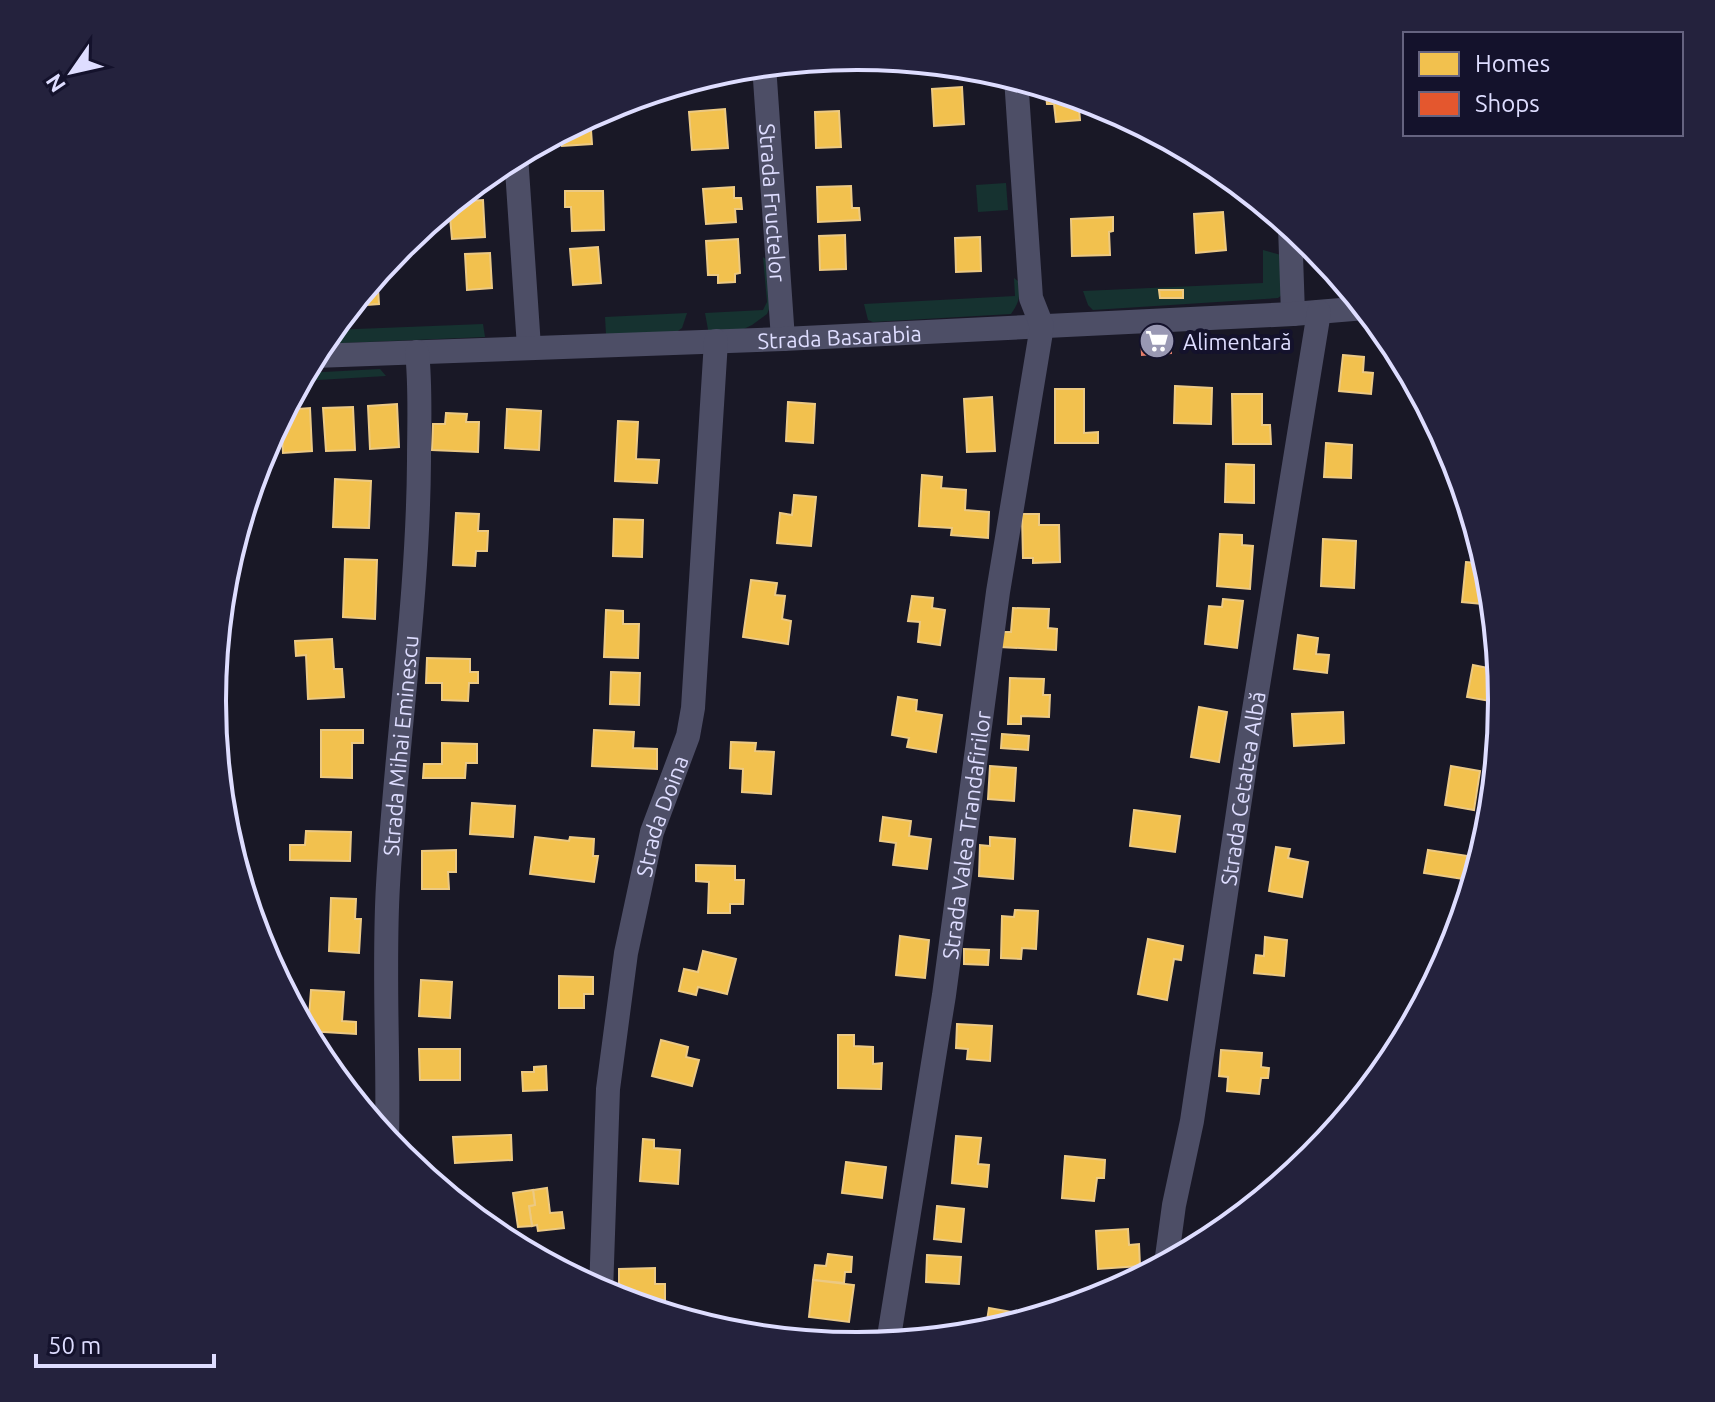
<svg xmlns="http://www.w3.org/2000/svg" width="1715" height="1402" font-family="Ubuntu,sans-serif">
<rect width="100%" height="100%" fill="#191826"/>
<!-- green -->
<g fill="#163230">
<polygon points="1006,183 1008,210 978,212 976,185"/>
<polygon points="1263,250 1281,255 1283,294 1278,298 1093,310 1088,305 1083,291 1263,283"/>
<polygon points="763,257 769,262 770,307 767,314 752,325 731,335 709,335 705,313 763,310 767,302"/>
<path d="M1014,278L1018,281C1021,295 1019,303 1011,314L873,322L868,320L864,304L1015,296Z"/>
<polygon points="687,313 682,328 675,333 606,334 605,317"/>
<polygon points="483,324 485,337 320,344 331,330"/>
<polygon points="380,369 386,376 301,381 305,373"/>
</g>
<!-- homes -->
<g fill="#f2c14e" stroke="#ecc983" stroke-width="2">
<polygon points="848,57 848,64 805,67 804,61"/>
<polygon points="962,87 964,124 934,126 932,89"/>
<polygon points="1045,87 1078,97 1080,120 1056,122 1054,104 1047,104"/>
<polygon points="725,109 728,148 692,150 689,112"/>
<polygon points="839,111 841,147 816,148 815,112"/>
<polygon points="590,116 592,144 562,146 561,131"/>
<polygon points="851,186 852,208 859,208 860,220 818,222 817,187"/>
<polygon points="734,187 734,198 741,198 742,209 735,209 736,222 706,224 703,189"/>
<polygon points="467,191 469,191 469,201 483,200 485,237 452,239 449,206"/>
<polygon points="565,191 603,191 604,230 572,231 571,207 565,207"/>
<polygon points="1223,212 1226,250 1196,253 1194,214"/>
<polygon points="1113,217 1113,231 1109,232 1110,255 1072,256 1071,219"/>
<polygon points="845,235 846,269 820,270 819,236"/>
<polygon points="980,237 981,271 956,272 955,238"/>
<polygon points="738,239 740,273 735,274 735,282 718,283 718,275 708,275 706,241"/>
<polygon points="598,247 601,283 573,285 570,249"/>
<polygon points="490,253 492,288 467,290 465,254"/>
<polygon points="377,274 379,304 351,306"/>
<polygon points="1159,290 1183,290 1183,298 1160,298"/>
<polygon points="1343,355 1364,357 1363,372 1373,373 1371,394 1339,391"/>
<polygon points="1175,386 1212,388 1211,424 1174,423"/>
<polygon points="1055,389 1084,389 1084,433 1098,432 1098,443 1055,443"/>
<polygon points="1232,394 1262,394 1262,425 1270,425 1271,444 1233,444"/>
<polygon points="992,397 995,451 967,452 964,399"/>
<polygon points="788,402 815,404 813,443 786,441"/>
<polygon points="397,404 399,447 370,449 368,406"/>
<polygon points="353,407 355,450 326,451 323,408"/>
<polygon points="310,408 312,451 283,453 281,417 285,410"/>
<polygon points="507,409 541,411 539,450 505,448"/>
<polygon points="446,413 467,414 466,422 479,422 478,452 432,450 433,424 445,424"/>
<polygon points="618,421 638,422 636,459 659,460 657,483 615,481"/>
<polygon points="1326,443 1352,445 1351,478 1324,477"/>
<polygon points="1226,464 1254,465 1254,503 1225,502"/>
<polygon points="922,475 942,477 941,488 966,490 965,510 989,512 988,538 951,535 952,528 919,526"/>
<polygon points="335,479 371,481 369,528 333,527"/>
<polygon points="794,495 816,497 811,546 777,543 780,513 792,515"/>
<polygon points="456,513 479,514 478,531 488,531 487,551 476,551 475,566 453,565"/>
<polygon points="1022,514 1039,514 1039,525 1059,525 1060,562 1033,563 1033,558 1023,558"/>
<polygon points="614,519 643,520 642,557 613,556"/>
<polygon points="1220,534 1242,535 1242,545 1253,546 1250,589 1217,586"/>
<polygon points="1323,539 1356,541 1354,588 1321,586"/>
<polygon points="345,559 377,560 375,619 343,617"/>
<polygon points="1466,562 1487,564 1490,576 1493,605 1462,602"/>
<polygon points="751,580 777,583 775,595 785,596 782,619 791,621 788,644 743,637"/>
<polygon points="912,596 933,598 932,608 945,610 940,645 918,642 920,622 908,621"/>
<polygon points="1223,599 1243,601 1237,648 1205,644 1209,606 1222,607"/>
<polygon points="1013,608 1049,609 1048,628 1057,629 1056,650 1000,647 1001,632 1011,632"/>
<polygon points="606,610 623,611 623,624 639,624 638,658 604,657"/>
<polygon points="1298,635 1318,638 1316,654 1329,655 1327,673 1294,669"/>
<polygon points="332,639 334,669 342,669 344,697 308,699 306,655 296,656 295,641"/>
<polygon points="427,658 470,659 470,672 478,672 478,683 469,683 468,701 442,700 442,683 426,683"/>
<polygon points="1473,665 1498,670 1496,682 1501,683 1502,703 1467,697"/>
<polygon points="611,672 640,673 639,705 610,704"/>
<polygon points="1010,678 1044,679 1043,695 1050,695 1049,717 1021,716 1021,724 1008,724"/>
<polygon points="898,697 917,700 916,711 942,715 936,752 907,747 909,738 892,735"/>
<polygon points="1199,707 1227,712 1219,762 1191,757"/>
<polygon points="1343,712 1344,743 1294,746 1292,714"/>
<polygon points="321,730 363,730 363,743 352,743 352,778 321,777"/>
<polygon points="594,730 634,732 633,748 657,749 657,769 592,766"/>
<polygon points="1002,734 1029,736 1028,750 1001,748"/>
<polygon points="731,742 756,743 755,751 774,752 771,794 742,792 743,769 730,768"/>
<polygon points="442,743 477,744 477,763 466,763 465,778 423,778 424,764 442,764"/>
<polygon points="990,766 1016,768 1014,801 988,799"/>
<polygon points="1451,766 1480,771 1474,810 1445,805"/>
<polygon points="472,803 515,806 513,837 470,834"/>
<polygon points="1134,810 1180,816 1175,852 1130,846"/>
<polygon points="883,817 911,821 909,836 931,839 927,869 893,865 896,843 880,841"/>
<polygon points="306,831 351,832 350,861 290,860 290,845 305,845"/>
<polygon points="535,837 569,841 570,837 594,839 593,856 598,856 594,882 530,874"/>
<polygon points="990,837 1015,839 1013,879 979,876 980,845 990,846"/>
<polygon points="1276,847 1290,849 1288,858 1308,862 1302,897 1269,891"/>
<polygon points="456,850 456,872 448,872 449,889 422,889 422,851"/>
<polygon points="1428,850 1468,856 1464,879 1424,873"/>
<polygon points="696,865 735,866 735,880 744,880 743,904 730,904 730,913 708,913 709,882 696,881"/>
<polygon points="331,898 356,899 355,919 361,919 359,953 329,951"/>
<polygon points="1015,910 1038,911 1036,949 1022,948 1021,959 1001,958 1002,916 1014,917"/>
<polygon points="900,936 929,940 925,978 896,975"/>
<polygon points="1265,937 1287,940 1284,976 1254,973 1256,955 1264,956"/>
<polygon points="1148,939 1183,946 1181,960 1174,959 1167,1000 1138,994"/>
<polygon points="964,949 989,950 988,965 964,964"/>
<polygon points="703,951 736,959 727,994 698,987 696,995 679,991 684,969 698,972"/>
<polygon points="559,976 593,977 593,994 584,994 584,1008 559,1008"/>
<polygon points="421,980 452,982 450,1018 419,1016"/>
<polygon points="311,990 344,992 342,1021 356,1022 356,1034 308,1031"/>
<polygon points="957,1024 992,1026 990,1061 967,1059 968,1049 956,1048"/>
<polygon points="838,1035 854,1035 854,1046 873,1047 873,1064 882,1063 881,1089 838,1088"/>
<polygon points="661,1040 688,1047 686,1057 699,1060 692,1086 652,1076"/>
<polygon points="419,1049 460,1049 460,1080 420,1080"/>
<polygon points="1221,1050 1262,1053 1261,1067 1269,1068 1268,1078 1261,1078 1259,1094 1227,1091 1228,1077 1219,1076"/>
<polygon points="546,1066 547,1090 523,1091 522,1072 534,1072 534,1067"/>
<polygon points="511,1135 512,1160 455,1163 453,1137"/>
<polygon points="956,1136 981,1138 978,1164 989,1165 987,1187 952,1183"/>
<polygon points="643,1139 654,1140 654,1148 680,1150 678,1184 640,1181"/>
<polygon points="1065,1156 1105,1160 1104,1178 1097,1178 1094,1201 1062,1198"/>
<polygon points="846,1162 886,1167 882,1198 842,1193"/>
<polygon points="547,1188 550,1213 562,1212 564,1228 538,1231 537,1225 532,1226 529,1206 535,1205 533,1190"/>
<polygon points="533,1190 535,1205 529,1206 532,1226 518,1227 513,1193"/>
<polygon points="937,1206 964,1209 961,1242 934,1239"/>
<polygon points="1128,1229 1129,1245 1139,1244 1140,1266 1098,1269 1096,1231"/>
<polygon points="828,1254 852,1257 851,1272 845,1272 844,1283 813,1280 815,1265 826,1266"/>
<polygon points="927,1255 961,1257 959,1284 926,1282"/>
<polygon points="655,1268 655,1284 665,1284 665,1303 637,1305 619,1300 619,1269"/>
<polygon points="813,1280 854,1285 849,1322 809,1317"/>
<polygon points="989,1308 1012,1312 1009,1326 985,1333"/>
<polygon points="775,1334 814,1337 813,1342 775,1338"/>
</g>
<!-- shops -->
<polygon fill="#e4572e" stroke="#e27f6d" stroke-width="2" points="1171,334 1171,353 1142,355 1141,335"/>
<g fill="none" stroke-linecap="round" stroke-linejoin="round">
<!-- minor -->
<g stroke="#4d4e66" stroke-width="24">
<path id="s1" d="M764,65L783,339"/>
<polyline points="516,155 529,347"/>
<polyline points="1290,226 1293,314"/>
<path id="s2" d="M314,356L783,339L1293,314L1365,308"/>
<path id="s3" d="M387,1139C389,1054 383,970 388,885C396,743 418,603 419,461C419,425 421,388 417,352"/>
<path id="s4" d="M1166,1264L1174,1205L1192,1121L1246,759L1319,312"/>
<path id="s5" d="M601,1292L608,1089L626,953L652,832L688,736L693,708L716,341"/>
<path id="s6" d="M888,1343L944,995L998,592L1042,326L1031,298L1016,78"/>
</g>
</g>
<!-- icons -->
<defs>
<symbol id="supermarket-disc" viewBox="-11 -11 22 22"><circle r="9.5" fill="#9998b3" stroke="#14122c"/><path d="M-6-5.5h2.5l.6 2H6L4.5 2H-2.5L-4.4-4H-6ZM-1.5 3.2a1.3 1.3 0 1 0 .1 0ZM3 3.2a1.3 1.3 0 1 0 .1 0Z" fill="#fff"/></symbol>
</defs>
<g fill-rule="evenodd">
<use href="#supermarket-disc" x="1137" y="321" width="40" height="40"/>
</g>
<g text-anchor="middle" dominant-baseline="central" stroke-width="8" stroke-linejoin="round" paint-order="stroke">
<!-- street labels -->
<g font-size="22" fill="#deddff" stroke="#14122c">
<text stroke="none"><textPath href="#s1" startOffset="138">Strada Fructelor</textPath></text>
<text stroke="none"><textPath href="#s2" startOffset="526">Strada Basarabia</textPath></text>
<text stroke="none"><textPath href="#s3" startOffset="394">Strada Mihai Eminescu</textPath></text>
<text stroke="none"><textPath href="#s4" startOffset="482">Strada Cetatea Albă</textPath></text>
<text stroke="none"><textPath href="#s5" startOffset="482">Strada Doina</textPath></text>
<text stroke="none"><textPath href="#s6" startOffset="514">Strada Valea Trandafirilor</textPath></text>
</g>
<!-- poi labels -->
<g font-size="22" fill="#deddff" stroke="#14122c" text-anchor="start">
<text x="1183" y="341">Alimentară</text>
</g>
</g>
<!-- crop -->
<path d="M0 0H1715V1402H0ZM226 701a631 631 0 1 1 1262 0a631 631 0 1 1-1262 0Z" fill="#24223d" fill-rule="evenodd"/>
<path fill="none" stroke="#deddff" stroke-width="4" d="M226 701a631 631 0 1 1 1262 0a631 631 0 1 1-1262 0Z"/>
<!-- legend -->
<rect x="1403" y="32" width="280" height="104" fill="#14122c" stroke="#656380" stroke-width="2"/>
<rect x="1419" y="52" width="40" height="24" fill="#f2c14e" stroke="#656380" stroke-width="2"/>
<text x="1475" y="72" font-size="24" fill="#deddff">Homes</text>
<rect x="1419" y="92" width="40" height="24" fill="#e4572e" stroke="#656380" stroke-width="2"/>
<text x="1475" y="112" font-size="24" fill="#deddff">Shops</text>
<!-- north arrow -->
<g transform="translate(72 72) rotate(236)" stroke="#14122c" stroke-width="6" paint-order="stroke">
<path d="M0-6L14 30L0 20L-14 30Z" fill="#deddff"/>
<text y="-12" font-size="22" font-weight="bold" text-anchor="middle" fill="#deddff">N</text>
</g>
<!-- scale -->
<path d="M36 1354v12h178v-12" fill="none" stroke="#deddff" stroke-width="4"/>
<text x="48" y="1354" font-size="24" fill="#deddff" stroke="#14122c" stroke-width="6" paint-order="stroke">50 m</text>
</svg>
